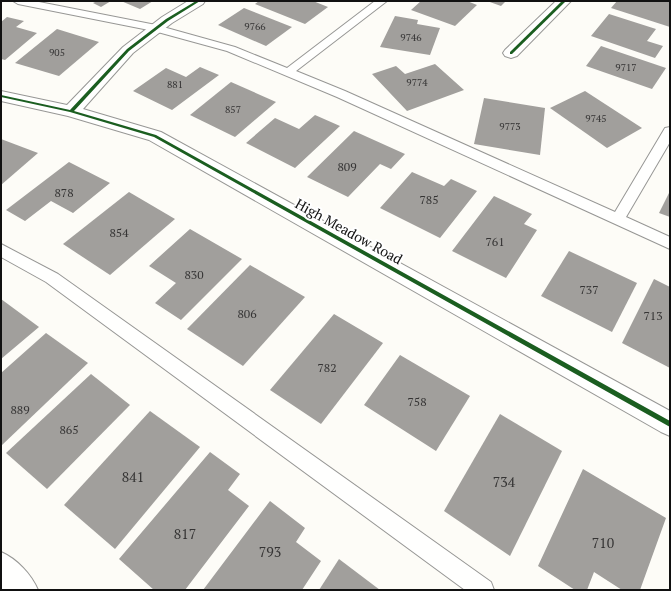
<svg xmlns="http://www.w3.org/2000/svg" width="671" height="591" font-family="'PT Serif',serif">
<rect width="100%" height="100%" fill="#fdfcf7"/>
<!-- building -->
<g fill="#a19f9c">
<polygon points="97,1 111,1 101,7 93,3"/>
<polygon points="121,1 153,1 140,9"/>
<polygon points="259,1 313,1 328,7 305,24 255,4"/>
<polygon points="421,1 467,1 477,5 455,26 411,10"/>
<polygon points="487,1 506,1 501,6"/>
<polygon points="617,1 670,1 670,27 611,8"/>
<polygon points="244,8 292,27 266,46 218,25"/>
<polygon points="609,14 656,29 647,41 663,46 655,58 591,36"/>
<polygon points="395,16 418,20 417,24 440,28 430,55 380,47"/>
<polygon points="7,17 24,21 16,27 37,33 5,60 1,59 1,22"/>
<polygon points="57,29 99,42 59,76 15,63"/>
<polygon points="601,46 666,68 652,89 586,66"/>
<polygon points="435,64 464,90 407,111 372,74 396,66 405,74"/>
<polygon points="200,67 219,75 172,110 133,91 166,68 186,77"/>
<polygon points="231,82 276,102 235,137 190,115"/>
<polygon points="585,91 642,128 607,148 550,108"/>
<polygon points="484,98 545,108 540,155 474,144"/>
<polygon points="315,115 340,126 295,168 246,143 275,118 299,129"/>
<polygon points="354,131 405,154 391,169 380,164 348,197 307,177"/>
<polygon points="1,139 38,153 1,185"/>
<polygon points="69,162 110,183 73,213 51,201 25,221 6,210"/>
<polygon points="412,172 444,186 451,179 477,191 440,238 380,208"/>
<polygon points="670,191 670,217 659,213"/>
<polygon points="129,192 175,219 110,275 63,244"/>
<polygon points="494,196 532,214 524,224 537,230 506,278 452,251"/>
<polygon points="190,229 242,259 181,320 155,303 176,283 149,266"/>
<polygon points="569,251 637,283 612,332 541,296"/>
<polygon points="250,265 305,297 243,366 187,329"/>
<polygon points="654,279 670,287 670,368 622,343"/>
<polygon points="1,299 39,327 1,359"/>
<polygon points="334,314 383,343 321,424 270,390"/>
<polygon points="46,333 88,363 1,446 1,373"/>
<polygon points="400,355 470,396 436,451 364,405"/>
<polygon points="91,374 130,405 47,489 6,453"/>
<polygon points="150,411 200,447 115,549 64,505"/>
<polygon points="500,414 562,451 510,556 444,511"/>
<polygon points="210,452 240,474 228,490 249,506 185,590 154,590 119,559"/>
<polygon points="583,469 666,518 640,590 622,590 594,572 587,590 575,590 538,566"/>
<polygon points="270,501 305,528 296,542 321,561 302,590 203,590"/>
<polygon points="339,559 380,590 319,590"/>
</g>
<g fill="none" stroke-linecap="round" stroke-linejoin="round">
<defs>
<g id="lane">
<polygon points="13,1 34,1 156,25 235,47 287,68 375,1 387,1 296,71 345,91 615,212 665,128 670,127 670,142 626,217 670,237 670,249 337,97 227,51 154,31 18,4"/>
<polygon points="1,244 58,274 491,582 494,590 465,590 46,282 1,257"/>
</g>
<g id="street">
<polygon points="188,1 205,1 203,4 172,23 133,53 83,109 161,132 670,411 670,436 661,432 149,140 68,116 1,101 1,91 67,105 123,47 162,17"/>
<polygon points="556,1 571,1 517,56 511,58 505,56 503,53 505,50"/>
<path d="M1,552C17,559 31,574 38,590H3L1,588Z"/>
</g>
</defs>
<!-- lane casing -->
<use href="#lane" stroke="#979795" stroke-width="2"/>
<!-- street casing -->
<use href="#street" stroke="#979795" stroke-width="2"/>
<!-- lane -->
<use href="#lane" fill="#fffffe" fill-rule="evenodd"/>
<!-- street -->
<use href="#street" fill="#fffffe" fill-rule="evenodd"/>
<defs>
<g id="cycleway">
<polygon points="196,1 200,1 168,21 129,51 74,111 156,135 670,421 670,427 154,137 70,112 1,97 1,95 70,110 127,49 166,19"/>
<polygon points="562,1 566,1 512,54 510,54 510,52"/>
</g>
</defs>
<!-- cycleway casing -->
<use href="#cycleway" stroke="#fff" stroke-width="3"/>
<!-- cycleway -->
<use href="#cycleway" fill="#1b5e20" fill-rule="evenodd"/>
</g>
<g text-anchor="middle" dominant-baseline="central" stroke-width="4" stroke-linejoin="round" paint-order="stroke">
<!-- far-number labels -->
<g font-size="10" fill="#353434">
<text x="255" y="26">9766</text>
<text x="411" y="37">9746</text>
<text x="57" y="52">905</text>
<text x="626" y="67">9717</text>
<text x="417" y="82">9774</text>
<text x="175" y="84">881</text>
<text x="233" y="109">857</text>
<text x="596" y="118">9745</text>
<text x="510" y="126">9773</text>
</g>
<!-- number labels -->
<g font-size="12" fill="#353434">
<text x="347" y="166">809</text>
<text x="64" y="192">878</text>
<text x="429" y="199">785</text>
<text x="119" y="232">854</text>
<text x="495" y="241">761</text>
<text x="194" y="274">830</text>
<text x="589" y="289">737</text>
<text x="247" y="313">806</text>
<text x="653" y="315">713</text>
<text x="327" y="367">782</text>
<text x="417" y="401">758</text>
<text x="20" y="409">889</text>
<text x="69" y="429">865</text>
</g>
<!-- street labels -->
<g font-size="14" fill="#111" stroke="#fff">
<text transform="translate(349 231) rotate(29)">High Meadow Road</text>
</g>
<!-- near-number labels -->
<g font-size="14" fill="#353434">
<text x="133" y="476">841</text>
<text x="504" y="481">734</text>
<text x="185" y="533">817</text>
<text x="603" y="542">710</text>
<text x="270" y="551">793</text>
</g>
</g>
<!-- border -->
<rect width="671" height="591" fill="none" stroke="#111111" stroke-width="4"/>
</svg>
